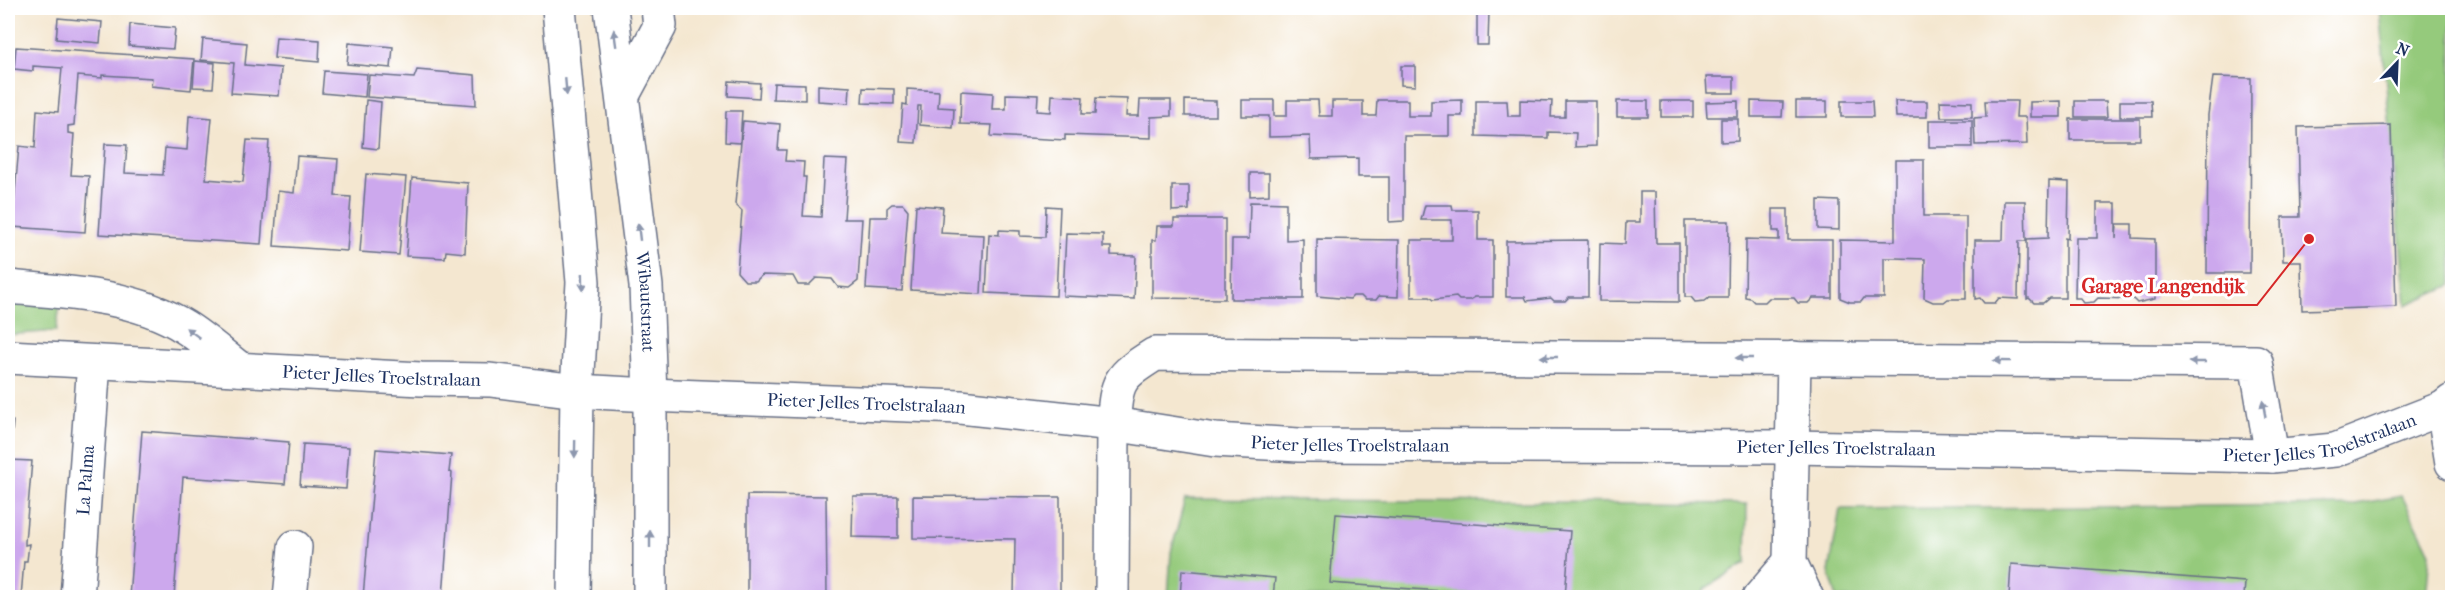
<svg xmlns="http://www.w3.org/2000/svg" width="2460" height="605" font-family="'IM FELL French Canon',serif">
<rect width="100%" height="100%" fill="#fff"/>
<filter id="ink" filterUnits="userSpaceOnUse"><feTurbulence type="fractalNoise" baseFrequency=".0167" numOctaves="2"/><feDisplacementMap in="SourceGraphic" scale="12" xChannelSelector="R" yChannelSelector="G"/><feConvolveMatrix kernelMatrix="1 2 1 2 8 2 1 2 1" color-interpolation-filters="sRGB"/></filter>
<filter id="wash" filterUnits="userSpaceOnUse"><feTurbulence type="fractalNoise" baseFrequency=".008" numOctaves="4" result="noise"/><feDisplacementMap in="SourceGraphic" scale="24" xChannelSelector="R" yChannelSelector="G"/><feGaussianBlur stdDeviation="1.35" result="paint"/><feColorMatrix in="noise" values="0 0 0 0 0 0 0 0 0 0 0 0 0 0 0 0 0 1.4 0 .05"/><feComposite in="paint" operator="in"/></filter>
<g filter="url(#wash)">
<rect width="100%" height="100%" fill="#f4e7d0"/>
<!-- green -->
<g fill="#95ca7b" stroke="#587c6c" stroke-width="1.5">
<polygon points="2379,8 2452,8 2452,285 2406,305"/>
<polygon points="8,302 60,305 56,331 8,335"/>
<polygon points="2402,496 2430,553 2426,598 1837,598 1829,572 1840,509 2350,505"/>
<polygon points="1185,499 1747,504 1746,563 1704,589 1703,597 1168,598 1171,552"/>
</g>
<g id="blocks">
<!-- building -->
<g fill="#cca8ed">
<polygon points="1489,11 1488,45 1477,45 1477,12"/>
<polygon points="58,18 102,22 100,43 56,39"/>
<polygon points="130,24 175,28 173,49 129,46"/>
<polygon points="276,37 320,40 319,62 274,58"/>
<polygon points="203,39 247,43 245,65 281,68 279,96 231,93 234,63 201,60"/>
<polygon points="349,43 393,47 391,68 347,64"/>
<polygon points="16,47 194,59 191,90 151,86 152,78 102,75 102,78 78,76 74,125 68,126 68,133 74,134 71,175 89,176 85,232 12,227 19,146 35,148 37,110 58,112 62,68 33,66 33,71 14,69"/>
<polygon points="195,61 215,63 213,88 193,87"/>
<polygon points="1401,66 1415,66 1415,86 1401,85"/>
<polygon points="417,70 475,75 476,105 367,97 369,75 414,78"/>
<polygon points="324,71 367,74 365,97 322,93"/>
<polygon points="1706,77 1734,77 1734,93 1707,93"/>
<polygon points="2213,77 2251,78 2250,273 2207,273 2208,115"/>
<polygon points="729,81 760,83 759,98 728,96"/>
<polygon points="774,83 805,84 805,100 773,99"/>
<polygon points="818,85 850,87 849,103 818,101"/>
<polygon points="863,88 894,89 894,104 862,103"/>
<polygon points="907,89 939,91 938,107 954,108 953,128 920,125 921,106 918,106 916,143 900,142 903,104 907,105"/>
<polygon points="961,91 993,93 992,109 1006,109 1006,94 1038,95 1037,111 1051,112 1052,95 1083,97 1082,114 1095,114 1096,98 1127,99 1126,116 1139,116 1140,100 1171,100 1171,116 1151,117 1151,138 1065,135 1065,140 991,136 992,125 960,124"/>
<polygon points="366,100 381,102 378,149 363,147"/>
<polygon points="1185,100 1216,101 1216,116 1185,116"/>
<polygon points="1242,100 1274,100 1274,116 1287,116 1287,100 1318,100 1319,116 1332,116 1332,101 1363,101 1363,116 1376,116 1377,100 1408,100 1408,116 1431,116 1431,101 1462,100 1462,116 1449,116 1449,136 1404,136 1404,221 1389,222 1389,177 1358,177 1358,158 1311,159 1310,136 1269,137 1269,116 1242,116"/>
<polygon points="1520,100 1552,101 1551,117 1565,117 1565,101 1596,101 1596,146 1575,147 1576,133 1548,132 1548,138 1476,136 1476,101 1507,101 1508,116 1520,116"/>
<rect x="1617" y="101" width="31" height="16"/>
<rect x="1661" y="101" width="32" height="16"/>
<polygon points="1738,101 1738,117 1707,117 1706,102"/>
<polygon points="1751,101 1783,102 1782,117 1751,117"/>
<rect x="1796" y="101" width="31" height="16"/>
<polygon points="1841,101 1872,101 1873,117 1841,117"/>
<polygon points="1895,101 1927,101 1927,117 1896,117"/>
<polygon points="1940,101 1972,102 1972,117 1941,117"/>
<polygon points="1985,101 2017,101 2016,117 2026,117 2027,144 1975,145 1974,118 1986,117"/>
<polygon points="2061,101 2061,117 2030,117 2030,102"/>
<polygon points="2075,101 2106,101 2107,117 2075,117"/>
<polygon points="2120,101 2151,101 2152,117 2120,117"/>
<polygon points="726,111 742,111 740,143 725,142"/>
<polygon points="189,116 212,118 206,179 243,182 247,140 269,141 261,244 99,234 105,144 127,145 125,173 163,175 165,148 187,150"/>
<polygon points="1721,119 1738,119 1738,141 1721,142"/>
<rect x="2070" y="119" width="70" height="21"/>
<rect x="1929" y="120" width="43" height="27"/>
<polygon points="743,121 780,124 778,150 786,150 785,161 804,162 803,177 806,177 803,216 821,217 824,159 848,160 844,219 862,219 858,281 849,288 838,287 832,279 816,278 809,285 798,285 793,276 762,275 756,281 745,281 737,272 742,211 735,204"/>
<polygon points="2391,125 2396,307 2302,310 2301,261 2283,261 2282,217 2300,217 2298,127"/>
<polygon points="297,156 338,159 335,196 351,197 347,251 274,246 278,191 294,193"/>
<polygon points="1895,160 1924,160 1924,216 1966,216 1966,299 1948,299 1944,302 1933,302 1924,298 1925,259 1895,258 1884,258 1884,298 1864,298 1861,302 1850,302 1840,298 1840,240 1895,241"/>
<polygon points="1250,173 1269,173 1269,195 1250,196"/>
<polygon points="366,174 406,177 399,255 360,252"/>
<polygon points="412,178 468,183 465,253 446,251 445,258 406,256"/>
<polygon points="2049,181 2069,182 2068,239 2065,238 2065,298 2049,298 2043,303 2034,303 2029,298 2027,299 2027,239 2048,238"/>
<polygon points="1172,186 1189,186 1189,210 1172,211"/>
<polygon points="1640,192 1655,192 1656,243 1679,243 1679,302 1599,301 1600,243 1625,244 1626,222 1640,222"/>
<polygon points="1818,200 1839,201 1839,230 1818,229"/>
<polygon points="2004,201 2025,201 2026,241 2019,241 2018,299 1999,298 1995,303 1984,303 1980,298 1975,299 1975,240 2003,240"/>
<polygon points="1250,202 1286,203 1286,240 1303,239 1303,299 1231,299 1232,239 1249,239"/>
<polygon points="2097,203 2116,203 2116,239 2117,224 2132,224 2132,238 2155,239 2155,299 2137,303 2133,299 2098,298 2094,302 2084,303 2080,298 2075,298 2076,238 2097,238"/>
<polygon points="892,204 903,204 908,210 902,291 866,289 870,217 887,217 887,208"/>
<polygon points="916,205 943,207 941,233 984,235 981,294 911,290"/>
<polygon points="1425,205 1452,205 1453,210 1478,210 1478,240 1493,240 1493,297 1475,297 1470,300 1459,300 1456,297 1433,300 1429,297 1411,297 1411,240 1452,240 1452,220 1421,220"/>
<polygon points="1046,206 1060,207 1056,296 986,293 989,234 999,235 999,230 1020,231 1020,236 1045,237"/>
<polygon points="1773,209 1788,209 1788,240 1832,240 1832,298 1813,298 1808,303 1798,303 1794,298 1769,298 1765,302 1754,302 1750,298 1745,297 1746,239 1779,240 1779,231 1773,231"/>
<polygon points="1174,219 1225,219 1225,299 1152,298 1152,240 1156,240 1157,226 1174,226"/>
<polygon points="1685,221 1729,221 1728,298 1709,298 1705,301 1695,302 1691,297 1685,297"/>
<polygon points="1066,233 1103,234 1103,247 1111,247 1111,255 1136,256 1134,299 1063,296"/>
<polygon points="1317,239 1399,240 1398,297 1379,296 1376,300 1365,300 1361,296 1353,296 1350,299 1317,296"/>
<polygon points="1588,240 1588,297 1569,297 1565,301 1554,301 1551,298 1527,301 1525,297 1506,297 1506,241"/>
<polygon points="8,420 13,421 10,460 32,461 25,542 25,545 29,544 27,561 24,561 21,597 8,597"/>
<polygon points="142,431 289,442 285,484 183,477 174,597 129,597"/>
<polygon points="303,444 349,447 346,489 300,486"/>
<polygon points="376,449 451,455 449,472 452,473 443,597 363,597"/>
<polygon points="747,495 826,496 827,597 747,597"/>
<polygon points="853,496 898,496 898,538 852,537"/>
<polygon points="913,496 1060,497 1060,597 1014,597 1015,539 913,538"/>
<polygon points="1336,514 1570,531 1565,597 1524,597 1330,583"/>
<polygon points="2011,564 2245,582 2244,597 2009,597"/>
<polygon points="1182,570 1275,578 1273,597 1180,597"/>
</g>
</g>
</g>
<g filter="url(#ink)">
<use href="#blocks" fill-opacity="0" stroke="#676f86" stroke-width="1.5"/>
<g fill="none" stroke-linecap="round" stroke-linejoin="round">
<defs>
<g id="minor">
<polyline points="623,95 660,26 658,8"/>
<path d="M8,287C65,292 135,295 185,327C204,339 222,355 240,369"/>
<path id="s1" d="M8,357L421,379L490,380L577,391L650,395L960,407L1113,424L1215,440L1299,445L1792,447L2272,456L2335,450L2443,408L2452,401"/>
<polyline points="1794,358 1790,562 1807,598"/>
<polyline points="2443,408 2452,463"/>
<path id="s2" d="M77,598L94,362"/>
<polyline points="290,598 295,547"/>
<path d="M1112,598L1113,424C1117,380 1117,378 1155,354L2256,362L2272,456"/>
<polyline points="1759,598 1790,562"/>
</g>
<g id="major">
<polyline points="559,8 583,282 577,391 574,598"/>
<path id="s3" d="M611,8L646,286L650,395V598"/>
</g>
</defs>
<!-- minor casing -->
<use href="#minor" stroke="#676f86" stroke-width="36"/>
<!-- major casing -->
<use href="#major" stroke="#676f86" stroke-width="36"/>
<!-- minor -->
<use href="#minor" stroke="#fff" stroke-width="33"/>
<!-- major -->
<use href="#major" stroke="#fff" stroke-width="33"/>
</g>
<!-- one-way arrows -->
<defs><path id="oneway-solid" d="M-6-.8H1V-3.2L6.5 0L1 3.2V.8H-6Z" transform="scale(1.5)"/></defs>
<g fill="#8d97ae">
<use href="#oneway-solid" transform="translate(615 38) rotate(-98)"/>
<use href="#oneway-solid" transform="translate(566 87) rotate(85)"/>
<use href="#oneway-solid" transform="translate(639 232) rotate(-97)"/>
<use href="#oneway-solid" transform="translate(583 282) rotate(89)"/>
<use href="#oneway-solid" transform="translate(193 333) rotate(-143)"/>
<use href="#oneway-solid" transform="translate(1549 357) rotate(-180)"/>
<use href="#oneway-solid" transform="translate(1744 358) rotate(-180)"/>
<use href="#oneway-solid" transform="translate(2002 361) rotate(-179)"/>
<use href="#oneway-solid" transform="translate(2197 362) rotate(-180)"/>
<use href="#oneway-solid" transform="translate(2264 409) rotate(-100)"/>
<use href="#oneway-solid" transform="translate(575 449) rotate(91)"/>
<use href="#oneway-solid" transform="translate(650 539) rotate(-90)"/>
</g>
</g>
<g text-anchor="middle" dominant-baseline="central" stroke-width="6" stroke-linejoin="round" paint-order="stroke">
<!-- street labels -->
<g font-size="18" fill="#1b2f5e" stroke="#fff">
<text stroke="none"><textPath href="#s3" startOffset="296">Wibautstraat</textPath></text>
<text stroke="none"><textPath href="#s1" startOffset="374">Pieter Jelles Troelstralaan</textPath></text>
<text stroke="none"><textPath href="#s1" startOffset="860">Pieter Jelles Troelstralaan</textPath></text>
<text stroke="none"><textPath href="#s1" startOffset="2318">Pieter Jelles Troelstralaan</textPath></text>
<text stroke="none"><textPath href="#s1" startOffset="1346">Pieter Jelles Troelstralaan</textPath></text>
<text stroke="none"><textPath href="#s1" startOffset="1832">Pieter Jelles Troelstralaan</textPath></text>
<text stroke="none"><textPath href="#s2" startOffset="118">La Palma</textPath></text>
</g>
</g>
<!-- callouts -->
<path fill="none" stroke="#d62828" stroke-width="2" d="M2309 239L2257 305H2070"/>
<circle fill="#d62828" stroke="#fff" stroke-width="2" cx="2309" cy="239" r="6"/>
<g font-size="20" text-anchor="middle" font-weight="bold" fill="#d62828" stroke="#fff" stroke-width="6" stroke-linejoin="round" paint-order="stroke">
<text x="2163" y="293">Garage Langendijk</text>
</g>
<!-- margin -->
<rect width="2460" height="605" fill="none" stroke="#fff" stroke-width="30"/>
<!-- north arrow -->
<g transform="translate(2397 63) rotate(23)" stroke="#ffffff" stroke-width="4.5" paint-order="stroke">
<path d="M0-4.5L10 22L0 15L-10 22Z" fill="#1b2f5e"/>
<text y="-9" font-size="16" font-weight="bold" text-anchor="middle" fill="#1b2f5e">N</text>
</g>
</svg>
